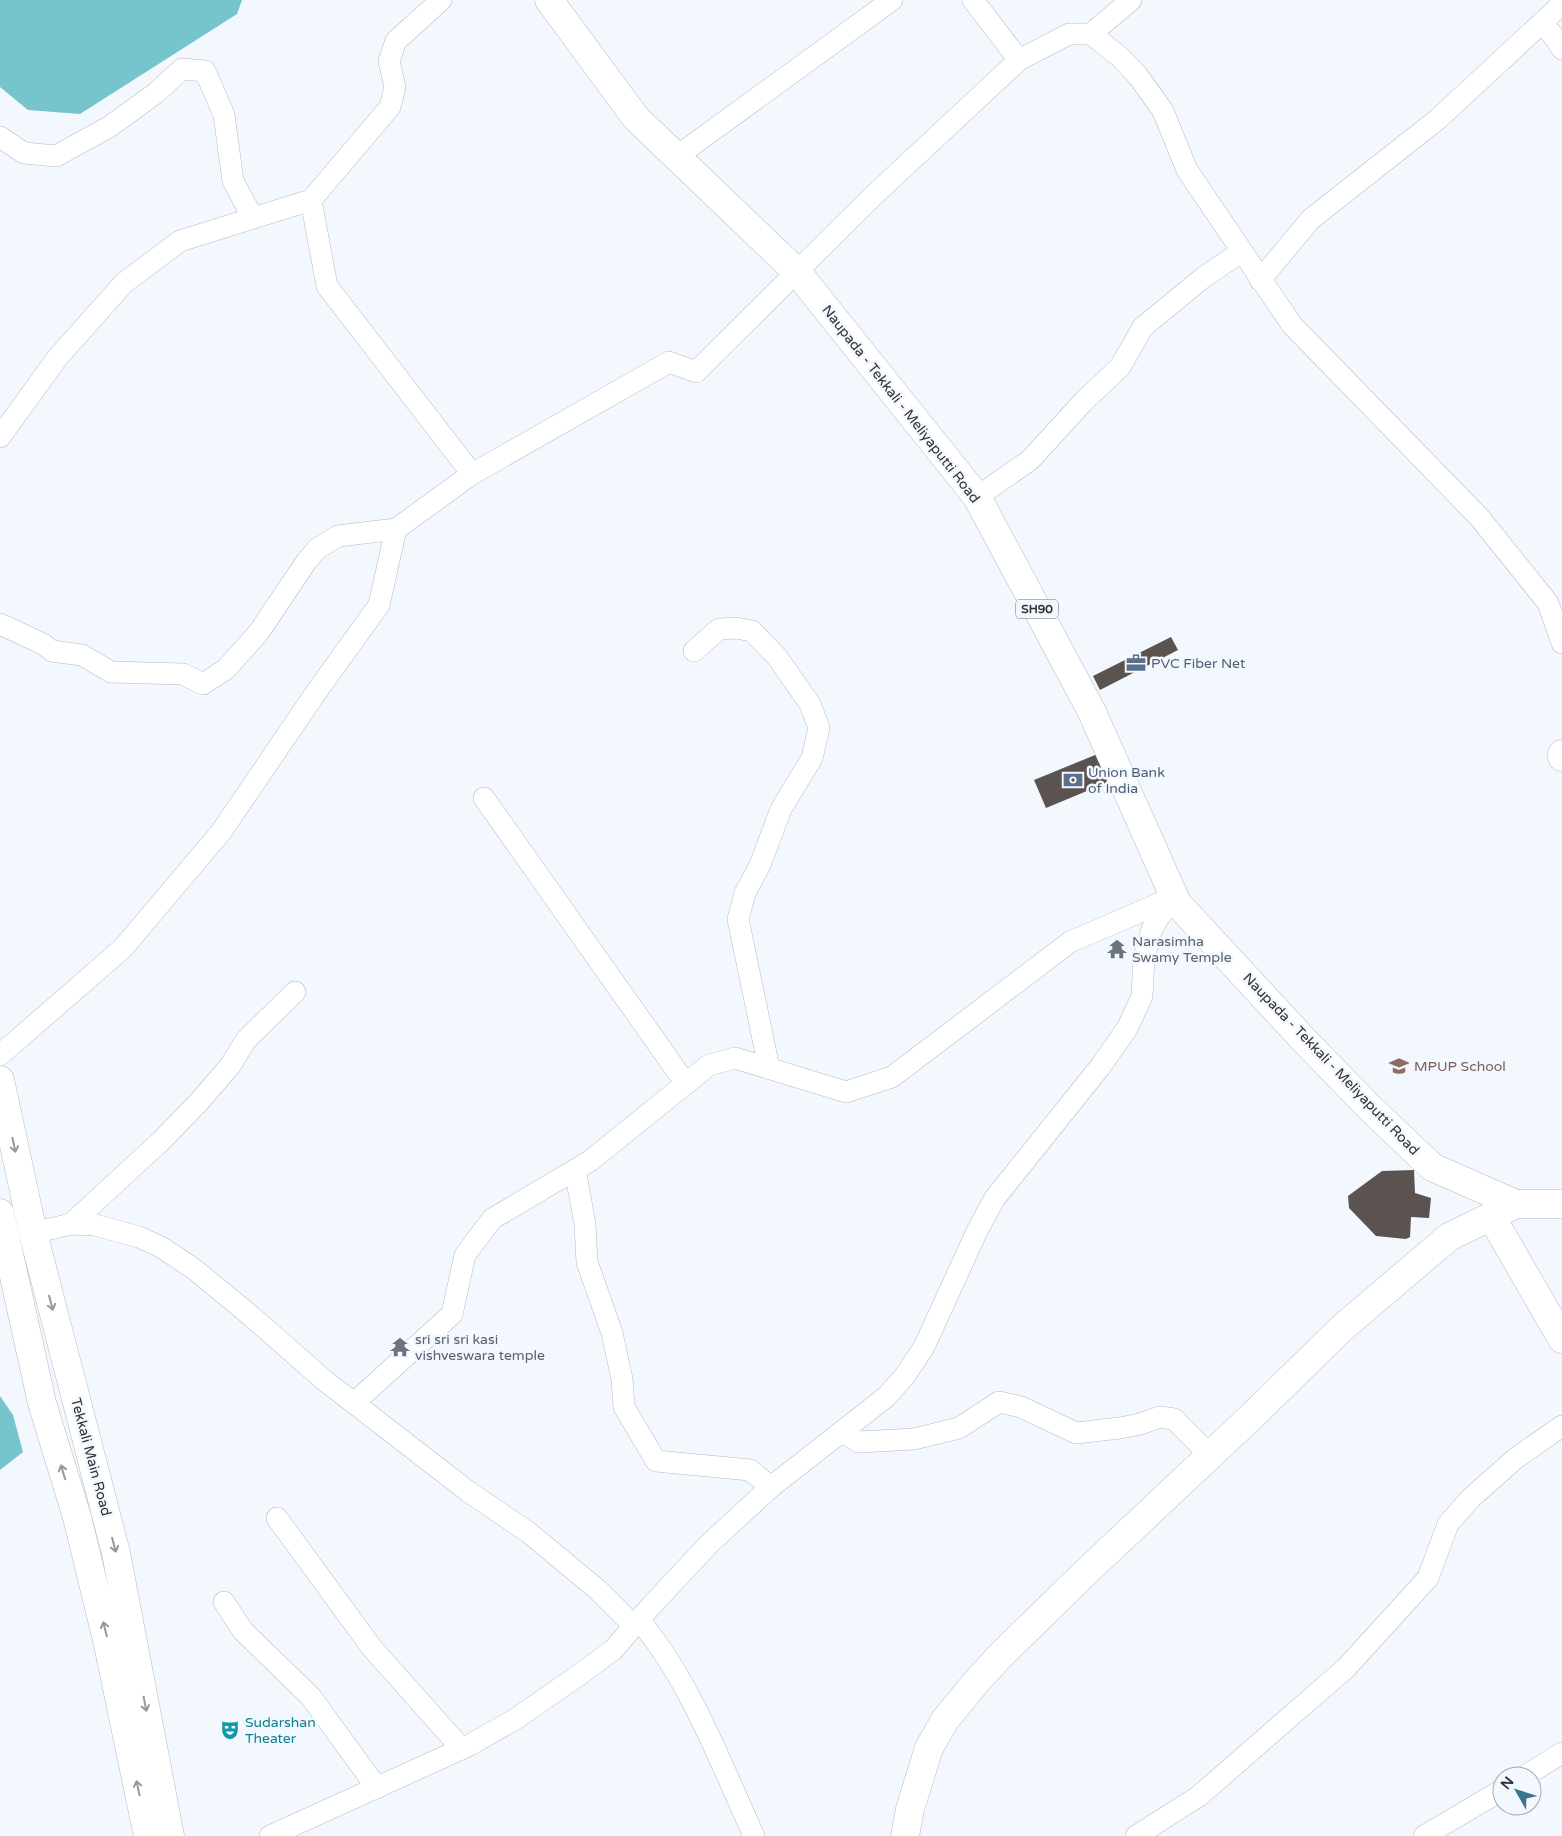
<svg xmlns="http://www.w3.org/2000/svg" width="1562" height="1836" font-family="'Varela Round',sans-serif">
<rect width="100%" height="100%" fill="#f3f7fe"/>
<!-- water -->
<g fill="#76c5cd">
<polygon points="0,0 242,0 237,14 80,114 28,110 0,87"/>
<polygon points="0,1396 13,1415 23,1452 0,1470"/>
</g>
<!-- building -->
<g fill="#5b534f">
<polygon points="1171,637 1178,650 1100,690 1093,676"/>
<polygon points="1100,753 1111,781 1046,808 1034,780"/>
<polygon points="1414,1170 1415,1193 1431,1198 1429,1218 1411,1217 1410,1237 1406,1239 1376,1236 1349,1208 1348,1196 1382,1171"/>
</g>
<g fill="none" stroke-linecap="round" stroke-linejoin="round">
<defs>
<g id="minor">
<polyline points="973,0 1019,60"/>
<polyline points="1542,23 1555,38 1562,49"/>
<polyline points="1091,34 1131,0"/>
<polyline points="0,137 24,153 56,156 109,127 156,93 182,69 205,71 224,115 233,181 253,218"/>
<polyline points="676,157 892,0"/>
<polyline points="311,200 327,286 472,474"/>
<polyline points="1260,280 1311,219 1438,119 1562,4"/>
<polyline points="0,437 58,357 124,283 180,241 311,200 390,107 395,87 389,61 396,41 441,0"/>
<polyline points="977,497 1030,460 1084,401 1120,367 1143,327 1204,277 1241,252"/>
<polyline points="0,624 43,644 52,651 82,655 111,672 183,674 203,684 226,669 259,632 306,562 317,549 338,536 396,529"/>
<polyline points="694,651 719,629 736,628 752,631 777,657 810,704 819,728 812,758 781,809 760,865 745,893 738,919 769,1068"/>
<polyline points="484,798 686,1084"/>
<polyline points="0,1055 123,948 221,832 317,691 379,605 396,529 472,474 669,362 696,372 873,196 1019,60 1069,34 1091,34 1120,57 1138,76 1163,111 1187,170 1292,325 1479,517 1548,603 1562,643"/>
<polyline points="575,1170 585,1224 587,1262 612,1333 622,1379 624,1407 656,1461 750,1470 771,1487"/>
<polyline points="71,1224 161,1141 198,1103 230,1066 246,1040 295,992"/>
<polyline points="33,1233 71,1224 95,1225 139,1237 161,1247 194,1269 251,1316 324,1380 469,1492 528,1532 598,1590 634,1626"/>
<polyline points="354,1403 452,1314 465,1255 492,1219 590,1161 709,1065 735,1058 846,1092 892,1077 1070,942 1172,898"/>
<polyline points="843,1432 859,1442 914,1439 959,1428 999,1402 1021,1407 1076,1433 1120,1428 1140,1424 1160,1417 1174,1419 1210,1455"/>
<polyline points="277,1518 372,1648 462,1749"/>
<polyline points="224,1602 243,1631 311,1697 377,1788"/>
<path d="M639,1620C690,1680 721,1764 754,1836"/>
<polyline points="1525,1776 1562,1753"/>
<polyline points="270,1836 468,1746 514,1720 579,1675 614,1649 651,1606 709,1544 771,1487 886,1397 904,1377 924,1347 978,1229 995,1198 1100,1067 1128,1027 1142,996 1144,958 1152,929 1161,914 1175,897"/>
<polyline points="1136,1836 1199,1796 1346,1668 1428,1578 1448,1524 1471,1498 1516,1458 1562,1426"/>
<polyline points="1424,1836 1502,1790"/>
</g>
<g id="major">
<polyline points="549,0 636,118 797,272 977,497 1092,712 1177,903 1303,1039 1369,1107 1432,1167 1516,1204 1562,1204"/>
<polyline points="1562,754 1562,757"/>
<polyline points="0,1080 33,1233 116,1553 170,1836"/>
<polyline points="0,1213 42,1403 77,1517 107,1640 148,1836"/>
<polyline points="1491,1216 1562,1339"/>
<polyline points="905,1836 910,1809 929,1748 945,1720 977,1681 1000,1656 1086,1572 1252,1416 1342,1328 1449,1237 1516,1204"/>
</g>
</defs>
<!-- minor casing -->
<use href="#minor" stroke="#b5bac3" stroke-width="22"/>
<!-- major casing -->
<use href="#major" stroke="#b5bac3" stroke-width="29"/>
<!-- minor -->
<use href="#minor" stroke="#fff" stroke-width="21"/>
<!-- major -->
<use href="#major" stroke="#fff" stroke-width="28"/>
</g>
<!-- one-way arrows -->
<defs><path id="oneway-shaft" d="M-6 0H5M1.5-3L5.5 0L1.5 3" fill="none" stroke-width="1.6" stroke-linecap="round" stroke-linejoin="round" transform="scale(1.25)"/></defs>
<g stroke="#97989a">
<use href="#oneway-shaft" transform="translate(14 1145) rotate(78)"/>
<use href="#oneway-shaft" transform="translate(51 1303) rotate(75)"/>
<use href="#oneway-shaft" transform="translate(63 1472) rotate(-107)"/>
<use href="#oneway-shaft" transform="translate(114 1545) rotate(75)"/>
<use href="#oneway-shaft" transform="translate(105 1629) rotate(-104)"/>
<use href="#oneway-shaft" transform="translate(145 1704) rotate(79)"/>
<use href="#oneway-shaft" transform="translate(138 1788) rotate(-102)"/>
</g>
<!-- icons -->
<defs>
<symbol id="office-bare" viewBox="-9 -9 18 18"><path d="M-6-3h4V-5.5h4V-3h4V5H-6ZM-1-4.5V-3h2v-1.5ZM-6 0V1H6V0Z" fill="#5c6f8a" stroke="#f3f7fe" stroke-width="2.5" paint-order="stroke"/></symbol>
<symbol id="bank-bare" viewBox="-9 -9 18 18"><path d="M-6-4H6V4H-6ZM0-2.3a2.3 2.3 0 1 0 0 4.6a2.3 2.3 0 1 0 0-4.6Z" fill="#5c6f8a" stroke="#f3f7fe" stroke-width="2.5" paint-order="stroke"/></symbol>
<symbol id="temple-bare" viewBox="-9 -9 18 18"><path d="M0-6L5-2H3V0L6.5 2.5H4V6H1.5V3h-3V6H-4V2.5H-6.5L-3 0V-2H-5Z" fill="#6b7280" stroke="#f3f7fe" stroke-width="2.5" paint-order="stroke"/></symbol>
<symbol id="school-bare" viewBox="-9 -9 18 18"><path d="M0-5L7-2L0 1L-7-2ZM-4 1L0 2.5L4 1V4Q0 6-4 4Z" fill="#8d6e63" stroke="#f3f7fe" stroke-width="2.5" paint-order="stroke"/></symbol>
<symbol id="theatre-bare" viewBox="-9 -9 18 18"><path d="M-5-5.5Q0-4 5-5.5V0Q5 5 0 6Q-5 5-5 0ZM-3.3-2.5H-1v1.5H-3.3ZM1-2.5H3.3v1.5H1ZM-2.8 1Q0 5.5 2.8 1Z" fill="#0f9aa8" stroke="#f3f7fe" stroke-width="2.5" paint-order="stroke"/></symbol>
</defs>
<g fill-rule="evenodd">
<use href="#office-bare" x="1122" y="649" width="28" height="28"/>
<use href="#bank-bare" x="1059" y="766" width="28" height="28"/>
<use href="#temple-bare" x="1103" y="935" width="28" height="28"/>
<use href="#school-bare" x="1385" y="1052" width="28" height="28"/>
<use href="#temple-bare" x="386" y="1333" width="28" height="28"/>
<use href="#theatre-bare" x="216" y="1716" width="28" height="28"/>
</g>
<g text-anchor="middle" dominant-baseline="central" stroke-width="5" stroke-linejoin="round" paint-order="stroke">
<!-- shield labels -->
<rect fill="#f3f7fe" stroke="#6a6c71" stroke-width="1" x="1016" y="599.5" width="42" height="19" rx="4"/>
<g font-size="12" font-weight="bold" fill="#2f3134">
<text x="1037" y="609">SH90</text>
</g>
<!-- street labels -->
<g font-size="14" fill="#2f3134" stroke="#f3f7fe">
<text transform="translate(901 404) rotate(52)">Naupada - Tekkali - Meliyaputti Road</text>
<text transform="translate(1331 1064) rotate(46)">Naupada - Tekkali - Meliyaputti Road</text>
<text transform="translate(91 1457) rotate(75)">Tekkali Main Road</text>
</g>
<!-- service labels -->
<g font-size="14" fill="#4e5e75" stroke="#f3f7fe" text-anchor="start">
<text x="1151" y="663">PVC Fiber Net</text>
<text x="1088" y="772">Union Bank<tspan x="1088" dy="16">of India</tspan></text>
</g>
<!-- worship labels -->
<g font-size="14" fill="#5b616d" stroke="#f3f7fe" text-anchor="start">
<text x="1132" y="941">Narasimha<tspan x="1132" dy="16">Swamy Temple</tspan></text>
<text x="415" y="1339">sri sri sri kasi<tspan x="415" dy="16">vishveswara temple</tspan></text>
</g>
<!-- education labels -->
<g font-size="14" fill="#785e54" stroke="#f3f7fe" text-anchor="start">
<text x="1414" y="1066">MPUP School</text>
</g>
<!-- culture labels -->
<g font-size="14" fill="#0d838f" stroke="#f3f7fe" text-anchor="start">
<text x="245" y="1722">Sudarshan<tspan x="245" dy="16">Theater</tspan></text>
</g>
</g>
<!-- north arrow -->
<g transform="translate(1517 1791) rotate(309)"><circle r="24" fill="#f3f7fe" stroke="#a5a8ad"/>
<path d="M0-4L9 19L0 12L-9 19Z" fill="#3a758d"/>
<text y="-8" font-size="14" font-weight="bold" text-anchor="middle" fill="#2f3134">N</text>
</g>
</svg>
